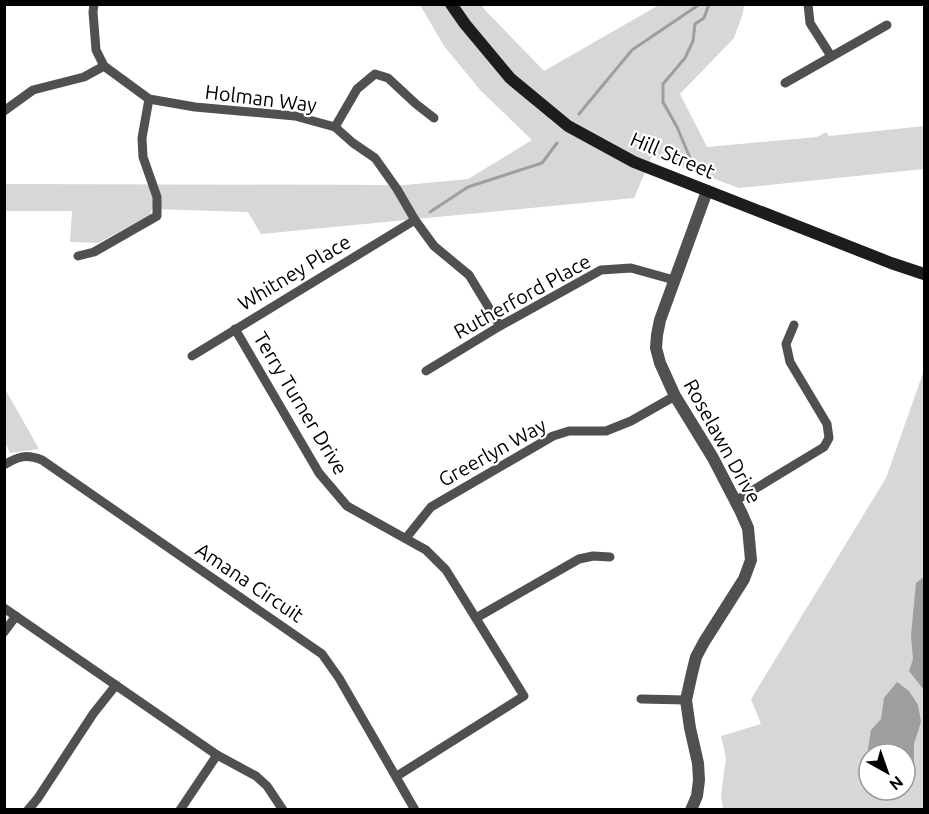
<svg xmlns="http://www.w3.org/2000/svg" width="929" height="814" font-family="Ubuntu,sans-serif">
<rect width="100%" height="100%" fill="#fff"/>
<!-- green -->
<g fill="#d7d7d7" fill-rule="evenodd">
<polygon points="420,5 482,5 484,9 544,71 659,5 744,5 743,13 734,38 680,94 707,147 817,137 826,132 829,136 924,126 924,169 739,188 652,156 634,198 261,234 248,212 152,209 150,215 98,243 70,242 72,211 5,211 5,184 405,185 468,179 532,140 481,91 444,46"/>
<path d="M924,370V809H723L721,795L726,758L721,736L761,724L751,699L886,478ZM869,754H905V790H869Z"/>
<polygon points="4,389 5,389 39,449 10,453 5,442"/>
</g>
<!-- water -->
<g fill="#9e9e9e">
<polygon points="924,577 924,690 909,671 913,659 911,635 916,583"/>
<polygon points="897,682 909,691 918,705 921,722 914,744 914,770 905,784 905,754 871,754 868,749 871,730 881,719 884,698"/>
</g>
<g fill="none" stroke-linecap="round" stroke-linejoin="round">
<!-- stream -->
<g stroke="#9e9e9e" stroke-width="3">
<polyline points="579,114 632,50 700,4"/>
<polyline points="693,165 677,127 663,102 663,84 685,58 693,41 695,24 704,18 709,4"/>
<polyline points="430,212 468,187 542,163 557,143"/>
</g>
<!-- minor -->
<g stroke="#505050" stroke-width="9">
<polyline points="94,4 93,12 96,50 104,66 149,99 195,107 295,116 335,127 353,143 375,158 397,189 415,220 434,246 469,275 500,326"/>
<polyline points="808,4 810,23 831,56"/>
<polyline points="785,83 887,25"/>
<polyline points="4,111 33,90 84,77 104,66"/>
<polyline points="335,127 357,89 375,74 388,78 416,104 434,118"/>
<polyline points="78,256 94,252 157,216 157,197 143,157 142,138 149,99"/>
<polyline points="235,329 319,473 347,506 426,550 446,570 524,696 397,776"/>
<polyline points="192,356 415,220"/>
<polyline points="426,371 500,326 601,270 631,268 674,280"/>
<path d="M4,465C19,456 26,454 42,460L322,654L339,678L415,810"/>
<polyline points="735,501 824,447 829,438 827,424 790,362 786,344 794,325"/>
<polyline points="406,538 431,507 553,436 569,431 606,431 631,421 675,396"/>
<polyline points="4,608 217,755 256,776 267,786 283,810"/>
<polyline points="476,618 579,559 593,556 610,557"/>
<polyline points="4,632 16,616"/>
<polyline points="641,699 686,700"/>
<polyline points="28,810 38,798 93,714 116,685"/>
<polyline points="180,810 217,755"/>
</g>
<!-- tertiary -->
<polyline stroke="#505050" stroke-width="12" points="691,810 697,796 699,780 698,763 690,728 686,700 692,673 696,657 704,642 744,579 751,560 748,528 741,512 713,458 675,396 660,363 656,348 657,335 660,320 707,191"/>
<!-- secondary -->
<polyline stroke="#1d1d1d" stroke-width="12" points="451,4 465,24 510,78 568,126 634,162 891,263 924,274"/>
</g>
<g text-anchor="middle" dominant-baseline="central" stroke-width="4.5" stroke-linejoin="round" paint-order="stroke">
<!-- street labels -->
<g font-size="20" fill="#000" stroke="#fff">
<text transform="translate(261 98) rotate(7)">Holman Way</text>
<text transform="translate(673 155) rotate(23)">Hill Street</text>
<text transform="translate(294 272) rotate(-31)">Whitney Place</text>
<text transform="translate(522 296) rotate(-29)">Rutherford Place</text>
<text transform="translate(301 403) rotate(59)">Terry Turner Drive</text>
<text transform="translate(723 441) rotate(61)">Roselawn Drive</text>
<text transform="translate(492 452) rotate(-29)">Greerlyn Way</text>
<text transform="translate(250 582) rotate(34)">Amana Circuit</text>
</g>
</g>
<!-- border -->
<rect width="929" height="814" fill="none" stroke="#000000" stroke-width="12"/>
<!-- north arrow -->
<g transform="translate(887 772) rotate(140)"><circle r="28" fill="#ffffff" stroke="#999999" stroke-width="1.5"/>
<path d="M0-4.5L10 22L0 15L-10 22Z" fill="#000000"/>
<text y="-9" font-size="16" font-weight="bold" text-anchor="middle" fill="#000000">N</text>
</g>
</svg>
